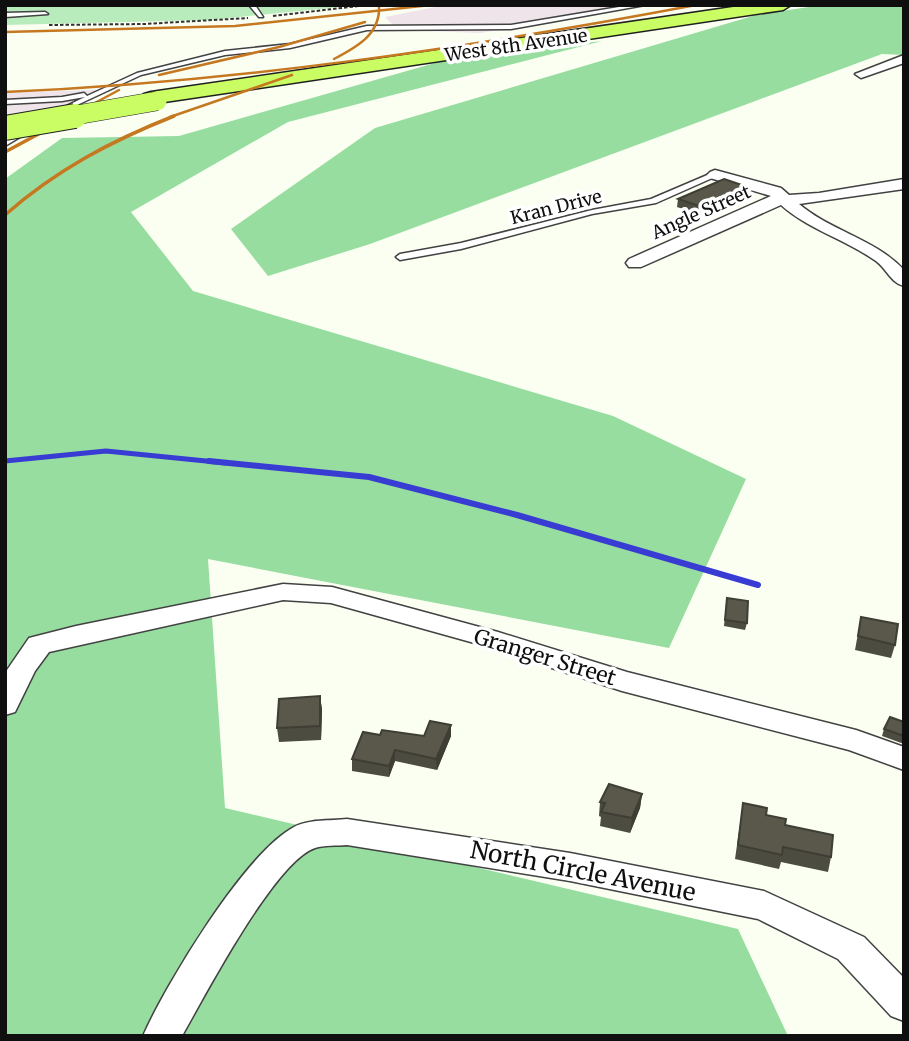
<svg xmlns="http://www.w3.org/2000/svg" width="909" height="1041" font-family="Merriweather,serif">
<rect width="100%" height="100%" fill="#fafff2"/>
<!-- industrial -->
<g fill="#eee4e9">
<polygon points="445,5 651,5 480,33 398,30 385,17"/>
<polygon points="116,89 15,129 29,129 5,147 5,93"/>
</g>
<!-- green -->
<polygon fill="#b9ecbc" points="5,5 361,5 209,20 5,25"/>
<!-- forest -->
<g fill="#97dda0">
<polygon points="822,5 904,5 904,55 882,54 370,244 268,276 231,229 375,128 756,15"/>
<polygon points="602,41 288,122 131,212 193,291 613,416 746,479 669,648 208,559 225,808 738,929 788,1036 5,1036 5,179 62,138 179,136 442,61"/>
</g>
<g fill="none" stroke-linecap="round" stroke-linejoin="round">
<!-- stream-far1 -->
<polyline stroke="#383cd3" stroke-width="5" points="5,461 106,451 226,463"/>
<!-- stream -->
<polyline stroke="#383cd3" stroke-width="6" points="209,461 369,477 517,515 758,585"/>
<defs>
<g id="lane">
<polygon points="249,5 255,5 263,17 259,17"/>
<polygon points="631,5 645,5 511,29 367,30 290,48 225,55 141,75 60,113 58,112 58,110 85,97 62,101 5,104 5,100 62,97 84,93 87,96 137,73 225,51 290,44 367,26 511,25"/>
<polygon points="5,13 45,12 48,14 5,17"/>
<polygon points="24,130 30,131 5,146 5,141"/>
<polygon points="712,173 719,175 656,203 592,214 461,249 400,260 396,257 400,254 461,243 592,210 651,199"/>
</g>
<g id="street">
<polygon points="904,55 904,63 861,78 855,74"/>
<path d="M715,170L781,188L789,195L819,193L904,179V189L799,204C831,231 875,239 904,270V286C891,283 886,268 876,261C845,239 809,230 781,205L641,267H629L626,263L629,259L771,196L710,178L707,175L710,172Z"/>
<polygon points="283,584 332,587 498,632 627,672 856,730 904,747 904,770 849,750 622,691 478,644 331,603 283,600 49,652 35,671 15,712 5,715 5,673 29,638 76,626"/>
<path d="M347,819L570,853L764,891L864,937L904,978V1021L891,1016L838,959L758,919L570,881L347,845C337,846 324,845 315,848C275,861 204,997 182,1036H143C166,984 245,853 294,827C308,819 331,821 347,819Z"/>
</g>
<polygon id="primary" points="747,5 791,5 783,10 151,104 144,102 141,98 144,94 151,92"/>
</defs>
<!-- lane casing -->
<use href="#lane" stroke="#424242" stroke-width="3"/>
<!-- street casing -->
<use href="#street" stroke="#424242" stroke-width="3"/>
<!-- primary casing -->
<use href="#primary" stroke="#202020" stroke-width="3"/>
<!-- path -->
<g stroke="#313131" stroke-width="2" stroke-dasharray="3.5 2" stroke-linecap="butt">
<polyline points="273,16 367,5"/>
<polyline points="49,25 144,24 248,18"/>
</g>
<!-- lane -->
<use href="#lane" fill="#fff" fill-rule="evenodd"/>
<!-- street -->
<use href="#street" fill="#fff" fill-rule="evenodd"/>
<!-- primary -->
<use href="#primary" fill="#cafd63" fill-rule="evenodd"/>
<!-- rail-far1 -->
<g stroke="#c67821" stroke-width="2.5">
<polyline points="5,32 235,26 431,5"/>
<path d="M334,59C357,47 381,34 379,5"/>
<polyline points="159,75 279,47 365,22"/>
<path d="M5,92C237,82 468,48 696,5"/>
<polyline points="69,117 119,90"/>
<polyline points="170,117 292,75"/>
</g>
<!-- rail -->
<g stroke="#c67821" stroke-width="3.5">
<polyline points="5,152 72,116"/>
<path d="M5,215C56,170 111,141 174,116"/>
</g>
<defs>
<polyline id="primary-bridge-far1" points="65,117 157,101"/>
<polyline id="primary-bridge" points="5,128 75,116"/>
</defs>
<!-- primary-bridge-far1 casing -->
<use href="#primary-bridge-far1" stroke="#202020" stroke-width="20" stroke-linecap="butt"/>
<!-- primary-bridge casing -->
<use href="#primary-bridge" stroke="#202020" stroke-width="26" stroke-linecap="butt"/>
<!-- primary-bridge-far1 -->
<use href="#primary-bridge-far1" stroke="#cafd63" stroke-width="19"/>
<!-- primary-bridge -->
<use href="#primary-bridge" stroke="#cafd63" stroke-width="24"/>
</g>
<!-- wall -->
<g fill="#4d4c40">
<polygon points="748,187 747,194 701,215 677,207 678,199"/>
<polygon points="726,604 747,623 745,630 724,626"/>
<polygon points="861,617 895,645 891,658 855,650"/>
<polygon points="320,696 322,710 321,740 279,742 277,728"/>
<polygon points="904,722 904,744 882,736 884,729"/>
<polygon points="451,725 451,736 437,770 395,761 389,777 352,771 352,759 424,736"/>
<polygon points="642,794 640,808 630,833 600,826 601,817 599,816 600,802"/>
<polygon points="743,803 785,825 831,857 828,872 781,862 779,869 735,859"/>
</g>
<!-- shaded-wall -->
<g fill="#3e3e34">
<polygon points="748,187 747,194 701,215 702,207"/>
<polygon points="320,696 322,710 321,740 320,726"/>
<polygon points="451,725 451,736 437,770 436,759"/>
<polygon points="395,750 395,761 389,777 389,766"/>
<polygon points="642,794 640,808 630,833 632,818"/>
</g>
<!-- building -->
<g fill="#59584b" stroke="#3e3e34" stroke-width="2">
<polygon points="724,179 748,187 702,207 678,199"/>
<polygon points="727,598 748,601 747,623 725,620"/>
<polygon points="861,617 898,624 895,645 858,636"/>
<polygon points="320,696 320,726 277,728 279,699"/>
<polygon points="890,717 904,722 904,736 884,729"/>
<polygon points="430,721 451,725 436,759 395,750 389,766 352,759 363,732 380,735 382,730 424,736"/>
<polygon points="609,784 642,794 632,818 601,812 605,803 600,802"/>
<polygon points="743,803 767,808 766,815 786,819 785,825 833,835 831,857 783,847 782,855 738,845"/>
</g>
<g text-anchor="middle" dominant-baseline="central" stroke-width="7" stroke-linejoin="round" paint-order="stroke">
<!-- far-street labels -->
<g font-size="18" fill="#0f0f0f" stroke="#fff">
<text transform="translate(516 45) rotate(-8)">West 8th Avenue</text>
<text transform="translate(556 207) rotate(-14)">Kran Drive</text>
<text transform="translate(701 212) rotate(-24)">Angle Street</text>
</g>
<!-- street labels -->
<g font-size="21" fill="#0f0f0f" stroke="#fff">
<text transform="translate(545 657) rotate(17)">Granger Street</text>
</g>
<!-- near-street labels -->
<g font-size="24" fill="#0f0f0f" stroke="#fff">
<text transform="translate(583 871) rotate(11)">North Circle Avenue</text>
</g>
</g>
<!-- border -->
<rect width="909" height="1041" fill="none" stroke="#0f0f0f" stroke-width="14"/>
</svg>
